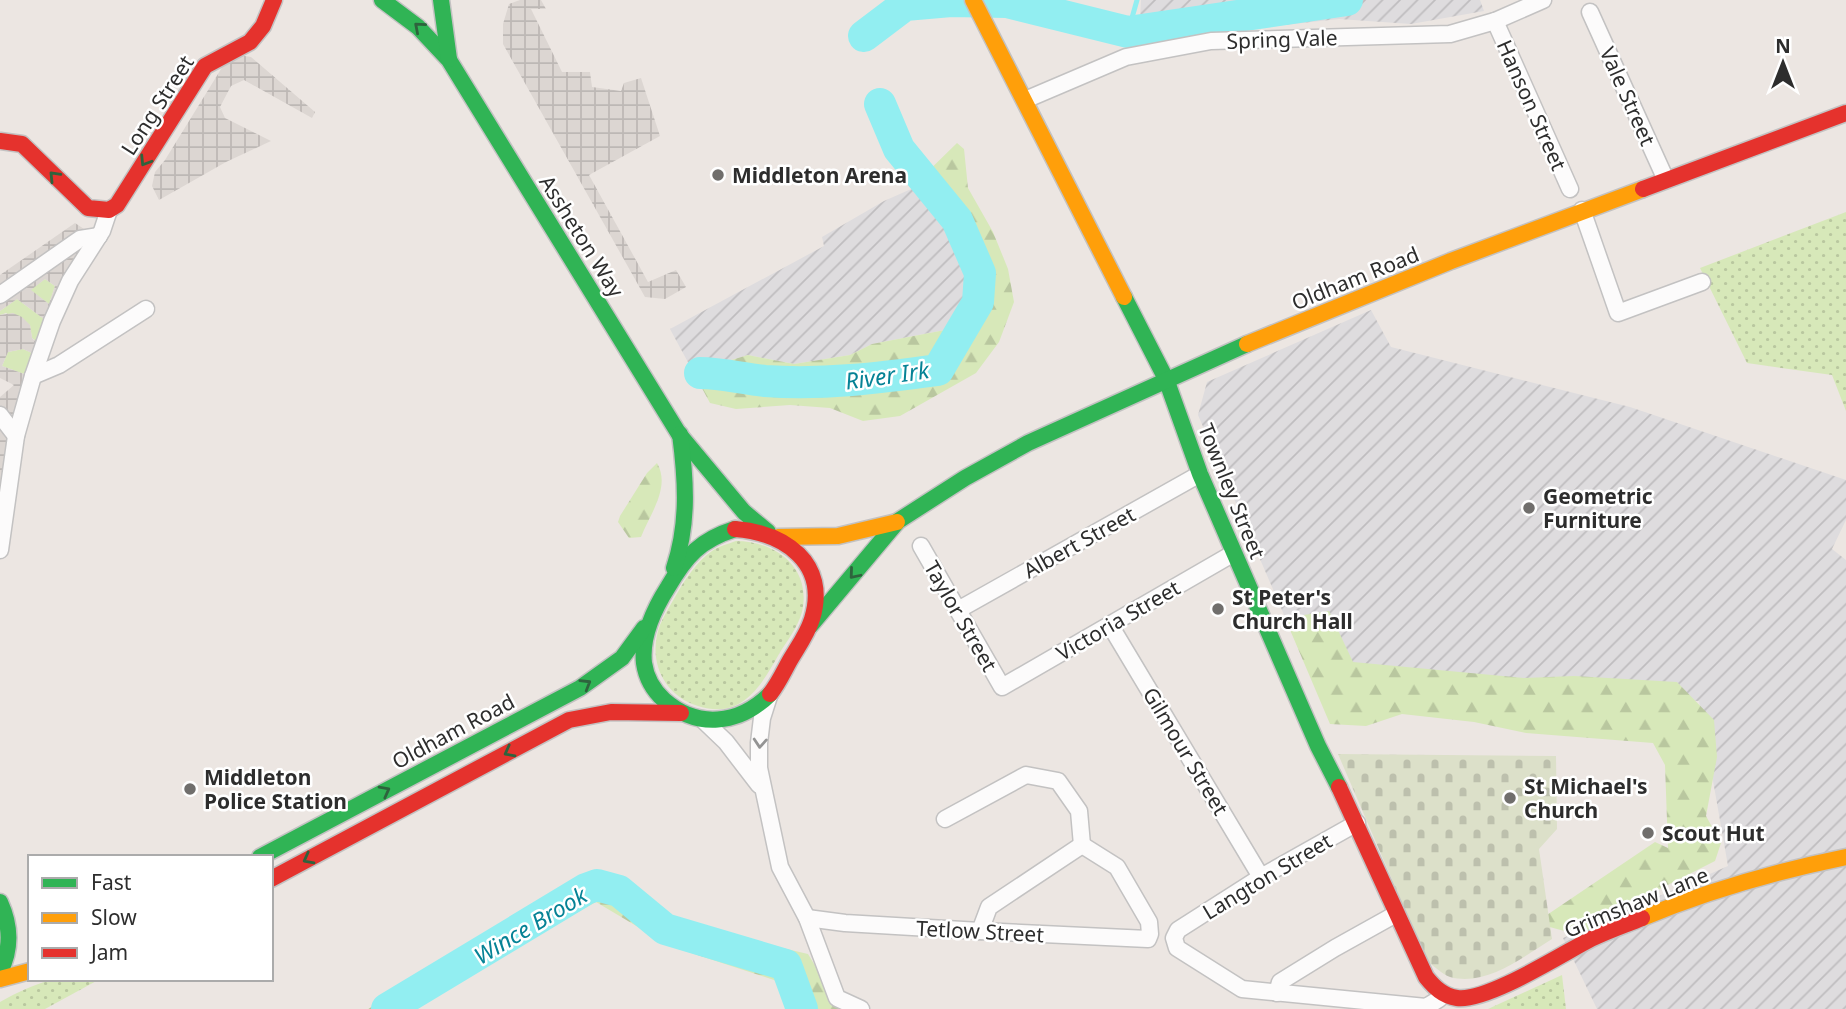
<svg xmlns="http://www.w3.org/2000/svg" width="1846" height="1009" font-family="'Noto Sans',sans-serif">
<defs>
<pattern id="industrial-furrows" width="10" height="10" patternUnits="userSpaceOnUse" patternTransform="scale(1.75)"><rect width="10" height="10" fill="#dedcde"/><path d="M-1 1l2-2M0 10L10 0M9 11l2-2" fill="none" stroke="#bfbdbf"/></pattern>
<pattern id="grass-dots" width="8" height="8" patternUnits="userSpaceOnUse" patternTransform="scale(1.75)"><rect width="8" height="8" fill="#d7e8b9"/><path d="M2 2h.1M6 6h.1" fill="none" stroke="#b9c79f" stroke-width="1.8" stroke-linecap="round"/></pattern>
<pattern id="forest-firs" width="22" height="20" patternUnits="userSpaceOnUse" patternTransform="scale(1.75)"><rect width="22" height="20" fill="#d7e8b9"/><path d="M5 1l3.5 6h-7zM16 11l3.5 6h-7z" fill="#b9c79f"/></pattern>
<pattern id="cemetery-stones" width="16" height="16" patternUnits="userSpaceOnUse" patternTransform="scale(1.75)"><rect width="16" height="16" fill="#dce0c9"/><path d="M2 7V4a2 2 0 0 1 4 0v3zM10 15v-3a2 2 0 0 1 4 0v3z" fill="#bdc0ad"/></pattern>
<pattern id="plaza-grid" width="8" height="8" patternUnits="userSpaceOnUse" patternTransform="scale(1.75)"><rect width="8" height="8" fill="#dcd6d2"/><path d="M0 4h8M4 0v8" fill="none" stroke="#bdb8b5"/></pattern>
</defs>
<rect width="100%" height="100%" fill="#ece6e2"/>
<!-- industrial -->
<g fill="url(#industrial-furrows)">
<polygon points="1141,0 1480,0 1484,11 1411,24 1339,19 1139,41"/>
<polygon points="918,186 968,266 968,305 945,330 872,344 850,355 794,364 748,355 718,364 690,366 670,329 824,246 822,237 884,201"/>
<polygon points="1371,310 1391,347 1630,407 1846,480 1846,520 1832,549 1846,560 1846,1009 1597,1009 1563,938 1728,866 1699,701 1603,696 1306,666 1198,415 1207,382"/>
</g>
<!-- grass -->
<g fill="url(#grass-dots)">
<polygon points="1846,212 1846,411 1832,375 1747,363 1700,268"/>
<path d="M736,541C776,541 812,568 802,612C798,627 787,641 779,654C761,686 742,720 698,706C663,695 647,660 660,625C664,615 670,606 675,597C684,581 696,562 712,551C719,546 728,544 736,541Z"/>
<polygon points="1562,975 1566,1009 1488,1009"/>
<path d="M53,979H100L45,1009H0V1002C17,992 34,985 53,979Z"/>
</g>
<!-- forest -->
<g fill="url(#forest-firs)">
<polygon points="957,143 964,149 968,188 993,232 1008,269 1014,302 999,342 976,373 900,416 863,421 830,408 790,405 736,409 710,403 690,366 718,364 748,355 794,364 850,355 872,344 945,330 968,305 968,266 916,183"/>
<path d="M657,463C671,487 650,514 641,537L629,538L618,522L620,516L647,473Z"/>
<polygon points="1329,611 1353,662 1524,678 1574,676 1677,682 1714,720 1717,757 1706,816 1721,843 1715,861 1646,896 1579,935 1535,923 1655,842 1668,848 1665,765 1653,743 1526,733 1474,722 1402,714 1366,726 1330,724 1285,618"/>
<polygon points="614,883 630,888 680,924 808,954 838,1003 838,1009 797,1009 791,990 774,980 670,946 596,902 403,1009 368,1009 567,895"/>
</g>
<!-- cemetery -->
<path fill="url(#cemetery-stones)" d="M1338,754L1556,756L1557,829L1539,849L1552,939C1523,957 1486,987 1450,977C1442,974 1434,966 1427,961Z"/>
<!-- garden -->
<g fill="#d7e8b9">
<polygon points="45,279 55,286 49,304 30,290"/>
<polygon points="17,299 44,319 36,341 32,338 30,325 6,313 0,315 0,311"/>
<polygon points="23,349 32,353 27,375 2,366 8,352"/>
</g>
<!-- plaza -->
<g fill="url(#plaza-grid)" fill-rule="evenodd">
<polygon points="520,0 541,0 546,9 531,9 562,72 590,72 592,87 621,91 624,83 641,78 660,136 589,175 648,282 676,270 686,287 665,299 645,297 503,44 503,24 509,4"/>
<polygon points="239,55 251,57 315,112 312,118 244,80 231,86 220,107 225,118 271,141 226,162 159,200 152,186 155,172 165,160 226,61"/>
<path d="M75,223L87,231H102L33,376L0,550V397L14,385L0,378V315L13,313L22,317L30,325L32,338L35,341L44,319L17,299L0,311V275ZM45,279L55,286L49,304L31,290ZM23,349L32,353L27,375L2,366L8,352Z"/>
</g>
<g fill="none" stroke-linecap="round" stroke-linejoin="round">
<!-- stream -->
<polyline stroke="#92eef1" stroke-width="5" points="1128,32 1137,0"/>
<!-- river -->
<g stroke="#92eef1" stroke-width="32">
<polyline points="864,36 905,5 951,1 1007,2 1128,32 1347,0"/>
<path d="M700,373C722,373 743,379 765,381C824,385 879,378 938,370L978,302L980,273L957,220L899,149L880,104"/>
<polyline points="387,1009 586,889 597,885 619,891 665,929 786,965 802,1009"/>
</g>
<defs>
<g id="street">
<polyline points="1590,12 1666,180"/>
<polyline points="1495,21 1570,189"/>
<polyline points="1025,100 1126,57 1211,41 1450,34 1495,21 1543,0"/>
<polyline points="1582,210 1618,313 1702,282"/>
<polyline points="0,295 80,239 99,236"/>
<polyline points="33,376 59,365 146,309"/>
<polyline points="0,415 16,436"/>
<polyline points="921,546 1002,687 1234,553"/>
<polyline points="0,550 16,436 33,376 52,321 70,281 102,231 109,210"/>
<polyline points="958,610 1200,474"/>
<polyline points="1110,625 1261,877"/>
<polyline points="769,696 762,718 759,743 759,768 780,867 807,918 837,998 861,1009"/>
<polyline points="703,720 726,742 759,785"/>
<polyline points="945,819 1026,775 1058,781 1079,811 1082,845"/>
<polyline points="1357,823 1261,877 1178,930 1174,938 1177,948 1242,989 1426,1007 1439,999 1441,992"/>
<polyline points="807,918 845,923 980,931 1148,939 1150,934 1149,922 1117,867 1082,845"/>
<polyline points="980,931 989,907 1082,845"/>
<polyline points="1277,993 1280,982 1335,948 1396,914"/>
</g>
<g id="fast">
<polyline points="382,0 418,27 449,60 679,434 744,512 768,532"/>
<polyline points="441,0 449,59"/>
<polyline points="1124,297 1166,379 1200,474 1318,746 1339,787"/>
<path d="M735,529C700,540 686,556 668,587C654,609 641,636 644,663C646,677 653,690 664,700C697,729 739,725 770,694"/>
<path d="M674,568C689,523 686,480 680,434"/>
<polyline points="810,626 898,521 965,478 1028,443 1247,344"/>
<polyline points="260,857 580,688 622,658 644,628"/>
<path d="M0,902C11,926 12,948 0,972"/>
</g>
<g id="slow">
<polyline points="973,0 1124,297"/>
<polyline points="1247,344 1451,261 1643,189"/>
<polyline points="778,537 838,536 897,522"/>
<path d="M1642,918C1707,891 1777,871 1846,857"/>
<polyline points="0,979 30,971"/>
</g>
<g id="jam">
<polyline points="0,141 22,144 88,208 109,210 117,205 205,66 250,42 263,26 274,0"/>
<polyline points="1643,189 1846,113"/>
<path d="M735,529C785,533 829,563 812,619C807,635 797,648 789,662C783,673 778,684 770,694"/>
<path d="M1339,787L1426,977C1434,987 1443,996 1457,998C1487,1002 1562,954 1591,939C1607,931 1625,925 1642,918"/>
<polyline points="271,879 569,720 611,712 681,713"/>
</g>
</defs>
<!-- street casing -->
<use href="#street" stroke="#c3c2c2" stroke-width="19"/>
<!-- fast casing -->
<use href="#fast" stroke="#c3c2c2" stroke-width="19"/>
<!-- slow casing -->
<use href="#slow" stroke="#c3c2c2" stroke-width="19"/>
<!-- jam casing -->
<use href="#jam" stroke="#c3c2c2" stroke-width="19"/>
<!-- street -->
<use href="#street" stroke="#fcfbfb" stroke-width="16"/>
<!-- fast -->
<use href="#fast" stroke="#30b455" stroke-width="16"/>
<!-- slow -->
<use href="#slow" stroke="#ff9f0a" stroke-width="16"/>
<!-- jam -->
<use href="#jam" stroke="#e5322d" stroke-width="16"/>
</g>
<!-- one-way arrows -->
<defs><path id="oneway-chevron" d="M-2-3.5L2.5 0L-2 3.5" fill="none" stroke-width="1.6" stroke-linecap="round" stroke-linejoin="round" transform="scale(1.75)"/></defs>
<g stroke="#2e633d">
<use href="#oneway-chevron" transform="translate(419 27) rotate(-139)"/>
<use href="#oneway-chevron" transform="translate(145 161) rotate(122)"/>
<use href="#oneway-chevron" transform="translate(54 176) rotate(-134)"/>
<use href="#oneway-chevron" transform="translate(854 574) rotate(130)"/>
<use href="#oneway-chevron" transform="translate(586 684) rotate(-31)"/>
<use href="#oneway-chevron" transform="translate(509 752) rotate(152)"/>
<use href="#oneway-chevron" transform="translate(385 791) rotate(-28)"/>
<use href="#oneway-chevron" transform="translate(308 859) rotate(152)"/>
</g>
<use stroke="#949494" href="#oneway-chevron" transform="translate(760 743) rotate(94)"/>
<!-- markers -->
<g fill="#706e6c" stroke="#fff" stroke-width="2.5">
<circle cx="718" cy="175" r="7"/>
<circle cx="1529" cy="508" r="7"/>
<circle cx="1218" cy="609" r="7"/>
<circle cx="190" cy="789" r="7"/>
<circle cx="1510" cy="798" r="7"/>
<circle cx="1648" cy="833" r="7"/>
</g>
<g text-anchor="middle" dominant-baseline="central" stroke-width="5" stroke-linejoin="round" paint-order="stroke">
<!-- street labels -->
<g font-size="21" fill="#2d2d2d" stroke="#fff">
<text transform="translate(1282 39) rotate(-2)">Spring Vale</text>
<text transform="translate(1628 96) rotate(66)">Vale Street</text>
<text transform="translate(157 105) rotate(-57)">Long Street</text>
<text transform="translate(1532 105) rotate(66)">Hanson Street</text>
<text transform="translate(582 236) rotate(58)">Assheton Way</text>
<text transform="translate(1355 278) rotate(-22)">Oldham Road</text>
<text transform="translate(1232 491) rotate(68)">Townley Street</text>
<text transform="translate(1079 542) rotate(-29)">Albert Street</text>
<text transform="translate(961 616) rotate(60)">Taylor Street</text>
<text transform="translate(1118 620) rotate(-30)">Victoria Street</text>
<text transform="translate(453 731) rotate(-28)">Oldham Road</text>
<text transform="translate(1186 751) rotate(59)">Gilmour Street</text>
<text transform="translate(1267 876) rotate(-31)">Langton Street</text>
<text transform="translate(1636 902) rotate(-22)">Grimshaw Lane</text>
<text transform="translate(980 931) rotate(3)">Tetlow Street</text>
</g>
<!-- poi labels -->
<g font-size="21" font-weight="bold" fill="#2d2d2d" stroke="#fff" text-anchor="start">
<text x="732" y="175">Middleton Arena</text>
<text x="1543" y="496">Geometric<tspan x="1543" dy="24">Furniture</tspan></text>
<text x="1232" y="597">St Peter's<tspan x="1232" dy="24">Church Hall</tspan></text>
<text x="204" y="777">Middleton<tspan x="204" dy="24">Police Station</tspan></text>
<text x="1524" y="786">St Michael's<tspan x="1524" dy="24">Church</tspan></text>
<text x="1662" y="833">Scout Hut</text>
</g>
<!-- water labels -->
<g font-size="23" font-style="italic" fill="#058295" stroke="#fff">
<text transform="translate(887 375) rotate(-8)">River Irk</text>
<text transform="translate(530 925) rotate(-31)">Wince Brook</text>
</g>
</g>
<!-- legend -->
<rect x="28" y="855" width="245" height="126" fill="#ffffff" stroke="#ababab" stroke-width="2"/>
<rect x="42" y="878" width="35" height="10" fill="#30b455" stroke="#ababab" stroke-width="2"/>
<text x="91" y="890" font-size="21" fill="#2d2d2d">Fast</text>
<rect x="42" y="913" width="35" height="10" fill="#ff9f0a" stroke="#ababab" stroke-width="2"/>
<text x="91" y="925" font-size="21" fill="#2d2d2d">Slow</text>
<rect x="42" y="948" width="35" height="10" fill="#e5322d" stroke="#ababab" stroke-width="2"/>
<text x="91" y="960" font-size="21" fill="#2d2d2d">Jam</text>
<!-- north arrow -->
<g transform="translate(1783 63)" stroke="#ffffff" stroke-width="5" paint-order="stroke">
<path d="M0-5L12 26L0 18L-12 26Z" fill="#2d2d2d"/>
<text y="-10" font-size="19" font-weight="bold" text-anchor="middle" fill="#2d2d2d">N</text>
</g>
</svg>
